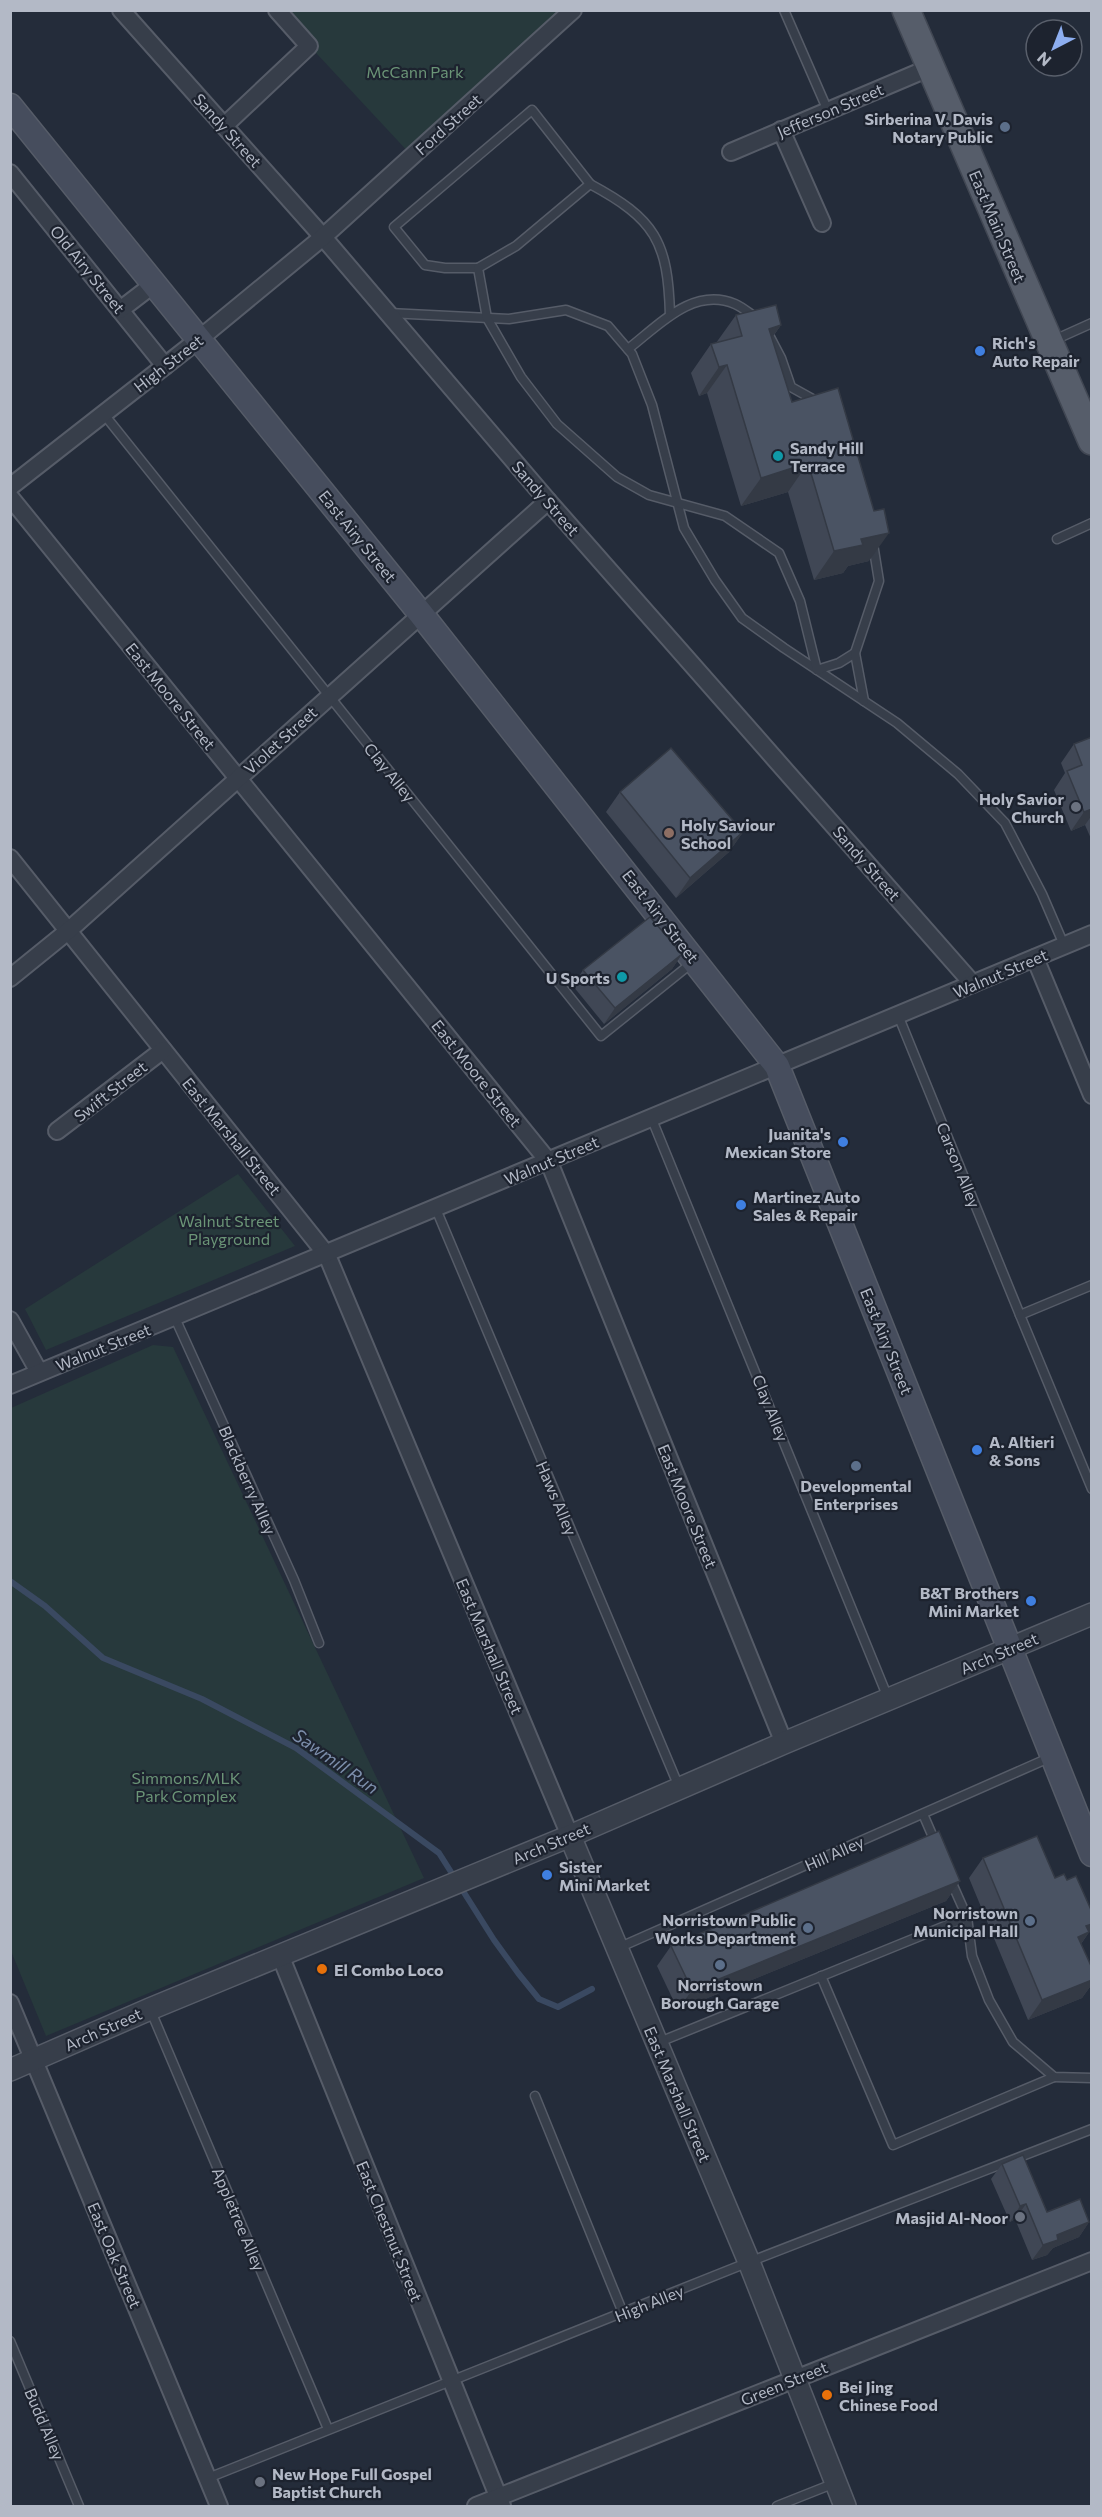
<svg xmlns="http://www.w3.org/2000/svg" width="1102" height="2517" font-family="Commissioner,sans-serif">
<rect width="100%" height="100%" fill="#242c3a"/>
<!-- green -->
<g fill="#27393c">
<polygon points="277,11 573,11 412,156"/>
<polygon points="238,1174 295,1246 46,1350 25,1309"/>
<polygon points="153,1345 173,1347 424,1878 46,2036 11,1951 11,1408"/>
</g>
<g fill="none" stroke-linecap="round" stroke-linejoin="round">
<!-- stream -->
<polyline stroke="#3a4961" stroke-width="6" points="10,1581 45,1606 103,1658 202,1699 296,1748 439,1853 494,1940 518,1973 539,1999 558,2007 592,1989"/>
<defs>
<g id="service">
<polyline points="784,10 828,111"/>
<polyline points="478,268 445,268 425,265 394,227 532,110 590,184"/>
<polyline points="389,313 509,319 566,310 608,326 632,354 652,405 684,528 715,580 742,618 784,648 897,723 958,774 1005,823 1042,894 1064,945"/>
<path d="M670,315C668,241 655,219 590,184L516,246L478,268L487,318L521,377L557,424L617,477L649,495L725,516L779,553L800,601L817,670L839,663L855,653"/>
<polyline points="770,337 781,358 791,387 818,402"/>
<polyline points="1052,341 1092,323"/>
<path d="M628,349C658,326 693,286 735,304C742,307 749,313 755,317"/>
<polyline points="103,413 601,1036 693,962"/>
<polyline points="1057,539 1092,523"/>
<polyline points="864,701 855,653 879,581 873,544"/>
<polyline points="898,1015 1020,1315 1092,1285"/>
<polyline points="651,1117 888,1698"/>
<polyline points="436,1209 679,1787"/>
<polyline points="1020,1315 1092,1489"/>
<polyline points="175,1318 294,1580 319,1643"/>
<polyline points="923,1814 936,1844"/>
<polyline points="951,1881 967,1917 972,1956 989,2000 1013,2042 1054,2077 1092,2078"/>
<polyline points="618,1948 1051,1757"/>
<polyline points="821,1976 893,2145 1054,2077"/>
<polyline points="150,2009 328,2429"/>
<polyline points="657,2043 967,1917"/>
<polyline points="535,2096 623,2313"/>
<polyline points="10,2341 79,2506"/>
<polyline points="208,2478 749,2262 1092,2129"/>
<polyline points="777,2506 835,2483"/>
</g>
<g id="minor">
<polyline points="121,10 323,237 548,501 973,984"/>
<polyline points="224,126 309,46 277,10"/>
<polyline points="781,130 822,223"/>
<polyline points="731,152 929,68"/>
<polyline points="10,173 165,366"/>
<polyline points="120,310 154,284"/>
<polyline points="10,487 198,340 323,237 573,10"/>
<polyline points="10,497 549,1162 784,1743"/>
<polyline points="10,858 327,1255 570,1836"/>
<polyline points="1035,958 1092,1095"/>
<polyline points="10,978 68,931 548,501"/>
<polyline points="57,1131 163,1050"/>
<polyline points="10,1320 39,1372"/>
<polyline points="10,1385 1092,934"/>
<polyline points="280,1955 502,2506"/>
<polyline points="10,2003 219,2506"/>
<polyline points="476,2506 1092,2261"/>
</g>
<g id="tertiary">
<polyline points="570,1836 749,2262 845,2506"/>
<polyline points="10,2070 150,2009 570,1836 784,1743 1092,1614"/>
</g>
<polyline id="secondary" points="10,106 421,614 777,1066 1092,1854"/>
<polyline id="primary" points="906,10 1092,441"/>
</defs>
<!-- service casing -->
<use href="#service" stroke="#565c68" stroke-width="11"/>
<!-- minor casing -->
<use href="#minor" stroke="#565c68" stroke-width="20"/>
<!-- tertiary casing -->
<use href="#tertiary" stroke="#565c68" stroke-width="24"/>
<!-- secondary casing -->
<use href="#secondary" stroke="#565c68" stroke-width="27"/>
<!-- primary casing -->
<use href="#primary" stroke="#414753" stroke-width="30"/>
<!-- service -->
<use href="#service" stroke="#373e4a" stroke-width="8"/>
<!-- minor -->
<use href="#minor" stroke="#373e4a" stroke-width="16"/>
<!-- tertiary -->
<use href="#tertiary" stroke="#373e4a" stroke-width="21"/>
<!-- secondary -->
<use href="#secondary" stroke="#464d5d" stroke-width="24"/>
<!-- primary -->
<use href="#primary" stroke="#565d6a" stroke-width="27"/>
</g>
<!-- wall -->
<g fill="#404755">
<polygon points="736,315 781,325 772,338 792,402 869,561 848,566 843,573 814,580 788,492 741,506 707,393 699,396 691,373 711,344 716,343"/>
<polygon points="1092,737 1092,841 1085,825 1071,831 1054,790 1065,773 1061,763 1074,744"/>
<polygon points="620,792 743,832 729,852 676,898 606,812"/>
<polygon points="682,954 672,969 604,1024 573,986 583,970"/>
<polygon points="983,1858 1055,1878 1067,1880 1092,1912 1092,1928 1081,1944 1092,1968 1092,1984 1082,1998 1028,2020 969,1878"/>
<polygon points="960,1881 946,1901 678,2010 657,1966 671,1946"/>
<polygon points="1002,2164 1047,2212 1089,2222 1079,2237 1053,2248 1047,2255 1032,2260 1015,2219 1010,2222 991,2179"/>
</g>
<!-- shaded-wall -->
<g fill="#343a45">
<polygon points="781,325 761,353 769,329"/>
<polygon points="727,365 707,393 699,396 719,367"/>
<polygon points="808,463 788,492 741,506 761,478"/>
<polygon points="889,533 869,561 848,566 843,573 814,580 834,551 861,539"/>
<polygon points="1092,809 1092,815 1085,825 1071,831 1084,812"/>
<polygon points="743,832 729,852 676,898 690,878"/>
<polygon points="682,954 672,969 604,1024 615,1008"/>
<polygon points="960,1881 946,1901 678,2010 692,1990"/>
<polygon points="1092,1924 1092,1928 1075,1952 1064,1957 1086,1926"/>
<polygon points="1092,1980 1092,1984 1082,1998 1028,2020 1042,2000"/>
<polygon points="1026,2204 1015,2219 1010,2222 1020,2206"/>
<polygon points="1089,2222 1079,2237 1053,2248 1047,2255 1032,2260 1043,2245 1057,2235"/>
</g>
<!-- building -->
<g fill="#4a5363" stroke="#343a45" stroke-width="1.5">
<polygon points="776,305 781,325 769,329 792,402 838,388 874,511 884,509 889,533 861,539 863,545 834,551 808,463 761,478 727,365 719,367 711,344 742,336 736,315"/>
<polygon points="1092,737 1092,809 1084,812 1067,771 1082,765 1074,744"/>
<polygon points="671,748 743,832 690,878 620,792"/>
<polygon points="650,917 682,954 615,1008 583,970"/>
<polygon points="939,1831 960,1881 692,1990 671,1946"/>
<polygon points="1037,1836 1055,1878 1064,1874 1067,1880 1076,1876 1092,1912 1092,1924 1086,1926 1089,1932 1078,1937 1092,1968 1092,1980 1042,2000 983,1858"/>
<polygon points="1023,2155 1047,2212 1080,2199 1089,2222 1057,2235 1058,2240 1043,2245 1026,2204 1020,2206 1002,2164"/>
</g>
<!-- markers -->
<g fill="#5c6f8a" stroke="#1d232f" stroke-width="2">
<circle cx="1005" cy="127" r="6"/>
<circle cx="856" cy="1466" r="6"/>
<circle cx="1030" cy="1921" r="6"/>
<circle cx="808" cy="1928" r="6"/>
<circle cx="720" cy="1965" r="6"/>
</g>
<g fill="#3f7fe0" stroke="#1d232f" stroke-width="2">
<circle cx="980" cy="351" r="6"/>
<circle cx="843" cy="1142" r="6"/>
<circle cx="741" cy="1205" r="6"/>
<circle cx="977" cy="1450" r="6"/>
<circle cx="1031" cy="1601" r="6"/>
<circle cx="547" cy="1875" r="6"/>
</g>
<g fill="#0f9aa8" stroke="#1d232f" stroke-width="2">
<circle cx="778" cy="456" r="6"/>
<circle cx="622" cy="977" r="6"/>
</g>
<g fill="#6b7280" stroke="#1d232f" stroke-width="2">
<circle cx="1076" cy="807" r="6"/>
<circle cx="1020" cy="2217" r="6"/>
<circle cx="260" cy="2482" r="6"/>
</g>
<circle fill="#8d6e63" stroke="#1d232f" stroke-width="2" cx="669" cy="833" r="6"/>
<g fill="#e8710a" stroke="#1d232f" stroke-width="2">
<circle cx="322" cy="1969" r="6"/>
<circle cx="827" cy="2395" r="6"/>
</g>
<g text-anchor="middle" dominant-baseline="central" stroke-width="4.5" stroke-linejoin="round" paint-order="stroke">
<!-- park labels -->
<g font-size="16" fill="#6b9577" stroke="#1d232f">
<text x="415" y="71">McCann Park</text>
<text x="229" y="1220">Walnut Street<tspan x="229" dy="18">Playground</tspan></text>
<text x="186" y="1777">Simmons/MLK<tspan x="186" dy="18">Park Complex</tspan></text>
</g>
<!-- street labels -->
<g font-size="16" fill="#b3b9c6" stroke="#1d232f">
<text transform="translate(830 110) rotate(-23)">Jefferson Street</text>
<text transform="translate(448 124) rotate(-42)">Ford Street</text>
<text transform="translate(228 130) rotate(48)">Sandy Street</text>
<text transform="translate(998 226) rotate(67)">East Main Street</text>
<text transform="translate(88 269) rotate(51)">Old Airy Street</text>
<text transform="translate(168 363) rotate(-38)">High Street</text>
<text transform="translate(546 498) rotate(49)">Sandy Street</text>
<text transform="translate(358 536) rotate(51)">East Airy Street</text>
<text transform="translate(171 696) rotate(51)">East Moore Street</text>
<text transform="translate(280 740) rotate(-42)">Violet Street</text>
<text transform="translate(390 772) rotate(51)">Clay Alley</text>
<text transform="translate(867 863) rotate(49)">Sandy Street</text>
<text transform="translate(661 916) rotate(52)">East Airy Street</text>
<text transform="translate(1000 973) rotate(-23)">Walnut Street</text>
<text transform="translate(477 1073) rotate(51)">East Moore Street</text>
<text transform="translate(110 1091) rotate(-38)">Swift Street</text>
<text transform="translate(232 1136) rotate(51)">East Marshall Street</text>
<text transform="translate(551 1160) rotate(-23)">Walnut Street</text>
<text transform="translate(959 1165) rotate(68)">Carson Alley</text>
<text transform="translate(887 1341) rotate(68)">East Airy Street</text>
<text transform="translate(103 1347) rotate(-22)">Walnut Street</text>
<text transform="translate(771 1408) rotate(68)">Clay Alley</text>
<text transform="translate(248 1480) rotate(66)">Blackberry Alley</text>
<text transform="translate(557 1498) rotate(67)">Haws Alley</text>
<text transform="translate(688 1506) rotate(68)">East Moore Street</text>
<text transform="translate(490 1646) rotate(67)">East Marshall Street</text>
<text transform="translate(999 1653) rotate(-23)">Arch Street</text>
<text transform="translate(551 1843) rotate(-23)">Arch Street</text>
<text transform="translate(834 1853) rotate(-24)">Hill Alley</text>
<text transform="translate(103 2029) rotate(-24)">Arch Street</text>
<text transform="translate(678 2094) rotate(67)">East Marshall Street</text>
<text transform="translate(239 2219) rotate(67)">Appletree Alley</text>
<text transform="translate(390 2231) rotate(68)">East Chestnut Street</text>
<text transform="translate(115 2255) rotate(67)">East Oak Street</text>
<text transform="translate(649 2303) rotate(-22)">High Alley</text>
<text transform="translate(784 2383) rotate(-22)">Green Street</text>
<text transform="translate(45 2424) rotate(67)">Budd Alley</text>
</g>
<!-- poi labels -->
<g font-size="16" font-weight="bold" fill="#b3b9c6" stroke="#1d232f" text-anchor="start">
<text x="993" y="118" text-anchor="end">Sirberina V. Davis<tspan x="993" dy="18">Notary Public</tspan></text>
<text x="992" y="342">Rich's<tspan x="992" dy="18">Auto Repair</tspan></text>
<text x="790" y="447">Sandy Hill<tspan x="790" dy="18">Terrace</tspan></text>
<text x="1064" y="798" text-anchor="end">Holy Savior<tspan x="1064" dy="18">Church</tspan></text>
<text x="681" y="824">Holy Saviour<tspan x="681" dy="18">School</tspan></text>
<text x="610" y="977" text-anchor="end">U Sports</text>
<text x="831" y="1133" text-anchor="end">Juanita's<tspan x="831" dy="18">Mexican Store</tspan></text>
<text x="753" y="1196">Martinez Auto<tspan x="753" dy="18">Sales &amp; Repair</tspan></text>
<text x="989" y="1441">A. Altieri<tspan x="989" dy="18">&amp; Sons</tspan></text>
<text x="856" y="1485" text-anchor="middle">Developmental<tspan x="856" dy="18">Enterprises</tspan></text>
<text x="1019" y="1592" text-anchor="end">B&amp;T Brothers<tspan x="1019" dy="18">Mini Market</tspan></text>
<text x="559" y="1866">Sister<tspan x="559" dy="18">Mini Market</tspan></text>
<text x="1018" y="1912" text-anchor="end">Norristown<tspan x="1018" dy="18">Municipal Hall</tspan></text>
<text x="796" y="1919" text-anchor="end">Norristown Public<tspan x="796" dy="18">Works Department</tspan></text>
<text x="334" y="1969">El Combo Loco</text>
<text x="720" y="1984" text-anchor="middle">Norristown<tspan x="720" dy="18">Borough Garage</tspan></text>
<text x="1008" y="2217" text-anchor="end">Masjid Al-Noor</text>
<text x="839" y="2386">Bei Jing<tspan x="839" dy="18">Chinese Food</tspan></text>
<text x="272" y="2473">New Hope Full Gospel<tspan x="272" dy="18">Baptist Church</tspan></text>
</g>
<!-- water labels -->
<g font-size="18" font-style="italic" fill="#7c8eab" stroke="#1d232f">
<text transform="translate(336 1761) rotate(35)">Sawmill Run</text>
</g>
</g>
<!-- border -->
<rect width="1102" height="2517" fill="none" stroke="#b3b9c6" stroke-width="24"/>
<!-- north arrow -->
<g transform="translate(1054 48) rotate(222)"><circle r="28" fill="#1d232f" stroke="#595f6b" stroke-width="1.5"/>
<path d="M0-4.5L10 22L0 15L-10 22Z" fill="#8daef0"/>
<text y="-9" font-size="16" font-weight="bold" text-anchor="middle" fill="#b3b9c6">N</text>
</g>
</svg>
